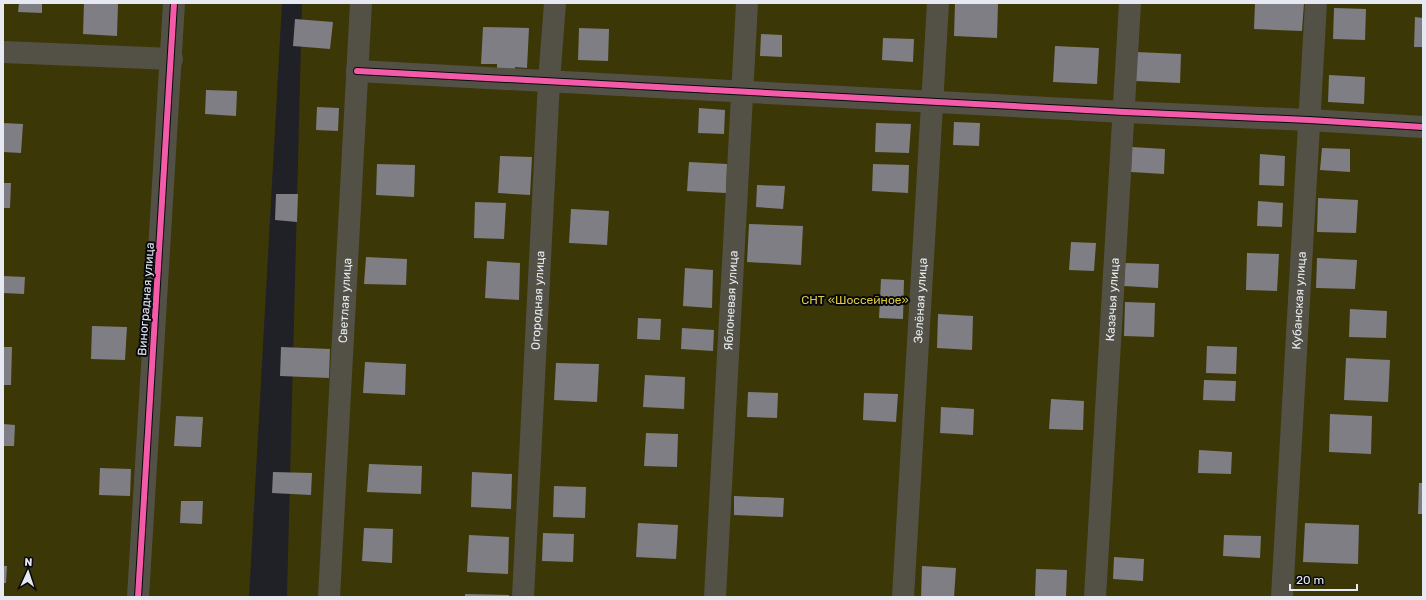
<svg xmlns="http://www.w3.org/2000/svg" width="1426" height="600" font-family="Rubik,sans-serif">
<rect width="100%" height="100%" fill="#202126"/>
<!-- green -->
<g fill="#3c3706">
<polygon points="3,3 282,3 249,597 3,597"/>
<polygon points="302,3 1423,3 1423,597 287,597"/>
</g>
<!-- building -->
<g fill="#7e7e84">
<polygon points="19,3 42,3 42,13 18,12"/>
<polygon points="84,3 118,3 117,36 83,34"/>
<polygon points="955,3 998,4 997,38 954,36"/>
<polygon points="1255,3 1304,3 1302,31 1254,29"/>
<polygon points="1334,8 1366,9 1365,40 1333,39"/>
<polygon points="1415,17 1423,18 1423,47 1414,47"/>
<polygon points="295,19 333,22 330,49 293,46"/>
<polygon points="483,27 529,28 527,68 515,67 515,72 497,71 497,64 481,64"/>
<polygon points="579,28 609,29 608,61 578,60"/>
<polygon points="761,34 782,35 782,57 760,56"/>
<polygon points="883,38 914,39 913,62 882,60"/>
<polygon points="1055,46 1099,48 1097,84 1053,82"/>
<polygon points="1136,52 1181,54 1180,83 1135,81"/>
<polygon points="1329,75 1365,77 1364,104 1328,102"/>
<polygon points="206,90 237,91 236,116 205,114"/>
<polygon points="317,107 339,108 338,131 316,130"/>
<polygon points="699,108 725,110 724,134 698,133"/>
<polygon points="954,122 980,123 979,146 953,145"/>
<polygon points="3,123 23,124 21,153 3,152"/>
<polygon points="876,123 911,124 909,153 875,152"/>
<polygon points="1132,147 1165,149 1164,174 1131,172"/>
<polygon points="1322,148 1350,149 1350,172 1320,170"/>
<polygon points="1260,154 1285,156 1284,186 1259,185"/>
<polygon points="500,156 532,157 530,195 498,193"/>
<polygon points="689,162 727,164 726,193 687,191"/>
<polygon points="377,164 415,165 414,197 376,195"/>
<polygon points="873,164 909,165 908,193 872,191"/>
<polygon points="3,183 11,183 10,208 3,208"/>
<polygon points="757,185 785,186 783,209 756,207"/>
<polygon points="276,194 298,194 297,222 275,220"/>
<polygon points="1318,198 1358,200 1356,233 1317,232"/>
<polygon points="1258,201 1283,203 1282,227 1257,226"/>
<polygon points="475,202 506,203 504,239 474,238"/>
<polygon points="571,209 609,211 607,245 569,243"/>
<polygon points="749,224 803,226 801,265 747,262"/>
<polygon points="1071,242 1096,243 1094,271 1069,270"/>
<polygon points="1247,253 1279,254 1277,291 1246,290"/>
<polygon points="366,257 407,259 406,285 364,284"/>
<polygon points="1317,258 1357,260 1355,289 1316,288"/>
<polygon points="487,261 520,263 519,300 485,298"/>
<polygon points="1125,263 1159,264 1158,288 1124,286"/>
<polygon points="685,268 713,270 712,308 683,306"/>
<polygon points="3,276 25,277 24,294 3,293"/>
<polygon points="881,279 904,280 903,319 879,318"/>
<polygon points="1125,302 1155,303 1154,337 1124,336"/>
<polygon points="1350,309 1387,311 1386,338 1349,337"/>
<polygon points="938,314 973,316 972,350 937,348"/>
<polygon points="638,318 661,319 660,340 637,339"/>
<polygon points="92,326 127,327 125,360 91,359"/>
<polygon points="682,328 714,330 713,351 681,349"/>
<polygon points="1207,346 1237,347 1236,374 1206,373"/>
<polygon points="3,347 12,347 11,385 3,385"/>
<polygon points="281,347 330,349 329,378 280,376"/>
<polygon points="1346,358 1390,360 1388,402 1344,400"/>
<polygon points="365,362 406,364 405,395 363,393"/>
<polygon points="556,363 599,364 597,402 554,400"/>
<polygon points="645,375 685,377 684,409 643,407"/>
<polygon points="1204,380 1236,381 1235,401 1203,400"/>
<polygon points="748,392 778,393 777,418 747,417"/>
<polygon points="864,393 898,394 896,422 863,420"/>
<polygon points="1051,399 1084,401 1083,430 1049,429"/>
<polygon points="941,407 974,409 973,435 940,433"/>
<polygon points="1330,414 1372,416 1371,454 1329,452"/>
<polygon points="176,416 203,417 201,447 174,446"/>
<polygon points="3,424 15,425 14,446 3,446"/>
<polygon points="646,433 678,434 677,467 644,466"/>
<polygon points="1199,450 1232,452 1231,474 1198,473"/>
<polygon points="369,464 422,466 421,494 367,492"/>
<polygon points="100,468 131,469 130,496 99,495"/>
<polygon points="273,472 312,473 311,495 272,493"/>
<polygon points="472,472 512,474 511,509 471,507"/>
<polygon points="1419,483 1423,483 1423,514 1418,514"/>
<polygon points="554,486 586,487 585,518 553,517"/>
<polygon points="734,496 784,498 783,517 734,515"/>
<polygon points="181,501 203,501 202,524 180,523"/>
<polygon points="638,523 678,525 676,559 636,557"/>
<polygon points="1305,523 1359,525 1358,564 1303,562"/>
<polygon points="364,528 393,529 392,563 362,561"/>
<polygon points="543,533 574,534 573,562 542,561"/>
<polygon points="469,535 509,537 508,574 467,572"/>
<polygon points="1224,535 1261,536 1260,558 1223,556"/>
<polygon points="1114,557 1144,559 1143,581 1113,579"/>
<polygon points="3,566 7,566 6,583 3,583"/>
<polygon points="922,566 956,568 954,597 921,597"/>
<polygon points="1036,569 1067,570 1066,597 1035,597"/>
<polygon points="465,594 509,595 509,597 465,597"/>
</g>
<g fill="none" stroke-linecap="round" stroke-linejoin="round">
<!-- minor -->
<g stroke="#535146" stroke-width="22">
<polyline points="3,52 172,59"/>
<polyline points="357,71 1124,112 1309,120 1423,127"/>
<polyline points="138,597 174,3"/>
<path id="s1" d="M329,597L361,3"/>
<path id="s2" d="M523,597L549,81L555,3"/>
<path id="s3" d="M715,597L747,3"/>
<path id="s4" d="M903,597L938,3"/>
<path id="s5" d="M1095,597L1130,3"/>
<path id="s6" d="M1282,597L1316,3"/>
</g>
<defs>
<g id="cycleway">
<polyline points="357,71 1124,112 1309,120 1423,127"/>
<polyline points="138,597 174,3"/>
</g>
</defs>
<!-- cycleway casing -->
<use href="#cycleway" stroke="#08090e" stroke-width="8"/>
<!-- cycleway -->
<use href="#cycleway" stroke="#f35aa7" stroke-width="6"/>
</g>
<g text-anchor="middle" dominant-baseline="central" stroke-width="4" stroke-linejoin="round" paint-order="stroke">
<!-- street labels -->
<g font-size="12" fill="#e6e9f1" stroke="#08090e">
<text transform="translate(146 299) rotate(-86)">Виноградная улица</text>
<text stroke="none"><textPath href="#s1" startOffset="297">Светлая улица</textPath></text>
<text stroke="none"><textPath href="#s2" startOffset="297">Огородная улица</textPath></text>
<text stroke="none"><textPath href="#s3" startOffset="297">Яблоневая улица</textPath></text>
<text stroke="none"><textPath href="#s4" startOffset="297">Зелёная улица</textPath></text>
<text stroke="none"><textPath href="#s5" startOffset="298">Казачья улица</textPath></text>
<text stroke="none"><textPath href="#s6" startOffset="297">Кубанская улица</textPath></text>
</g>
<!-- park labels -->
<g font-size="12" fill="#ddcc3d" stroke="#08090e">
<text x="855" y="300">СНТ «Шоссейное»</text>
</g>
</g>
<!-- border -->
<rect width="1426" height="600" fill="none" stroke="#e6e9f1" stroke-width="8"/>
<!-- north arrow -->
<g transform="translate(28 572) rotate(3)" stroke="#08090e" stroke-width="3" paint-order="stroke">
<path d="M0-3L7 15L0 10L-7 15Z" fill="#e6e9f1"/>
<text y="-6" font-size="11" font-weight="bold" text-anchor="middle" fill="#e6e9f1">N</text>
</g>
<!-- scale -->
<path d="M1290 584v6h67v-6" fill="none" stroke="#e6e9f1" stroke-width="2"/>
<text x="1296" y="584" font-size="12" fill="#e6e9f1" stroke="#08090e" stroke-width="3" paint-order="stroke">20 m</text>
</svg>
